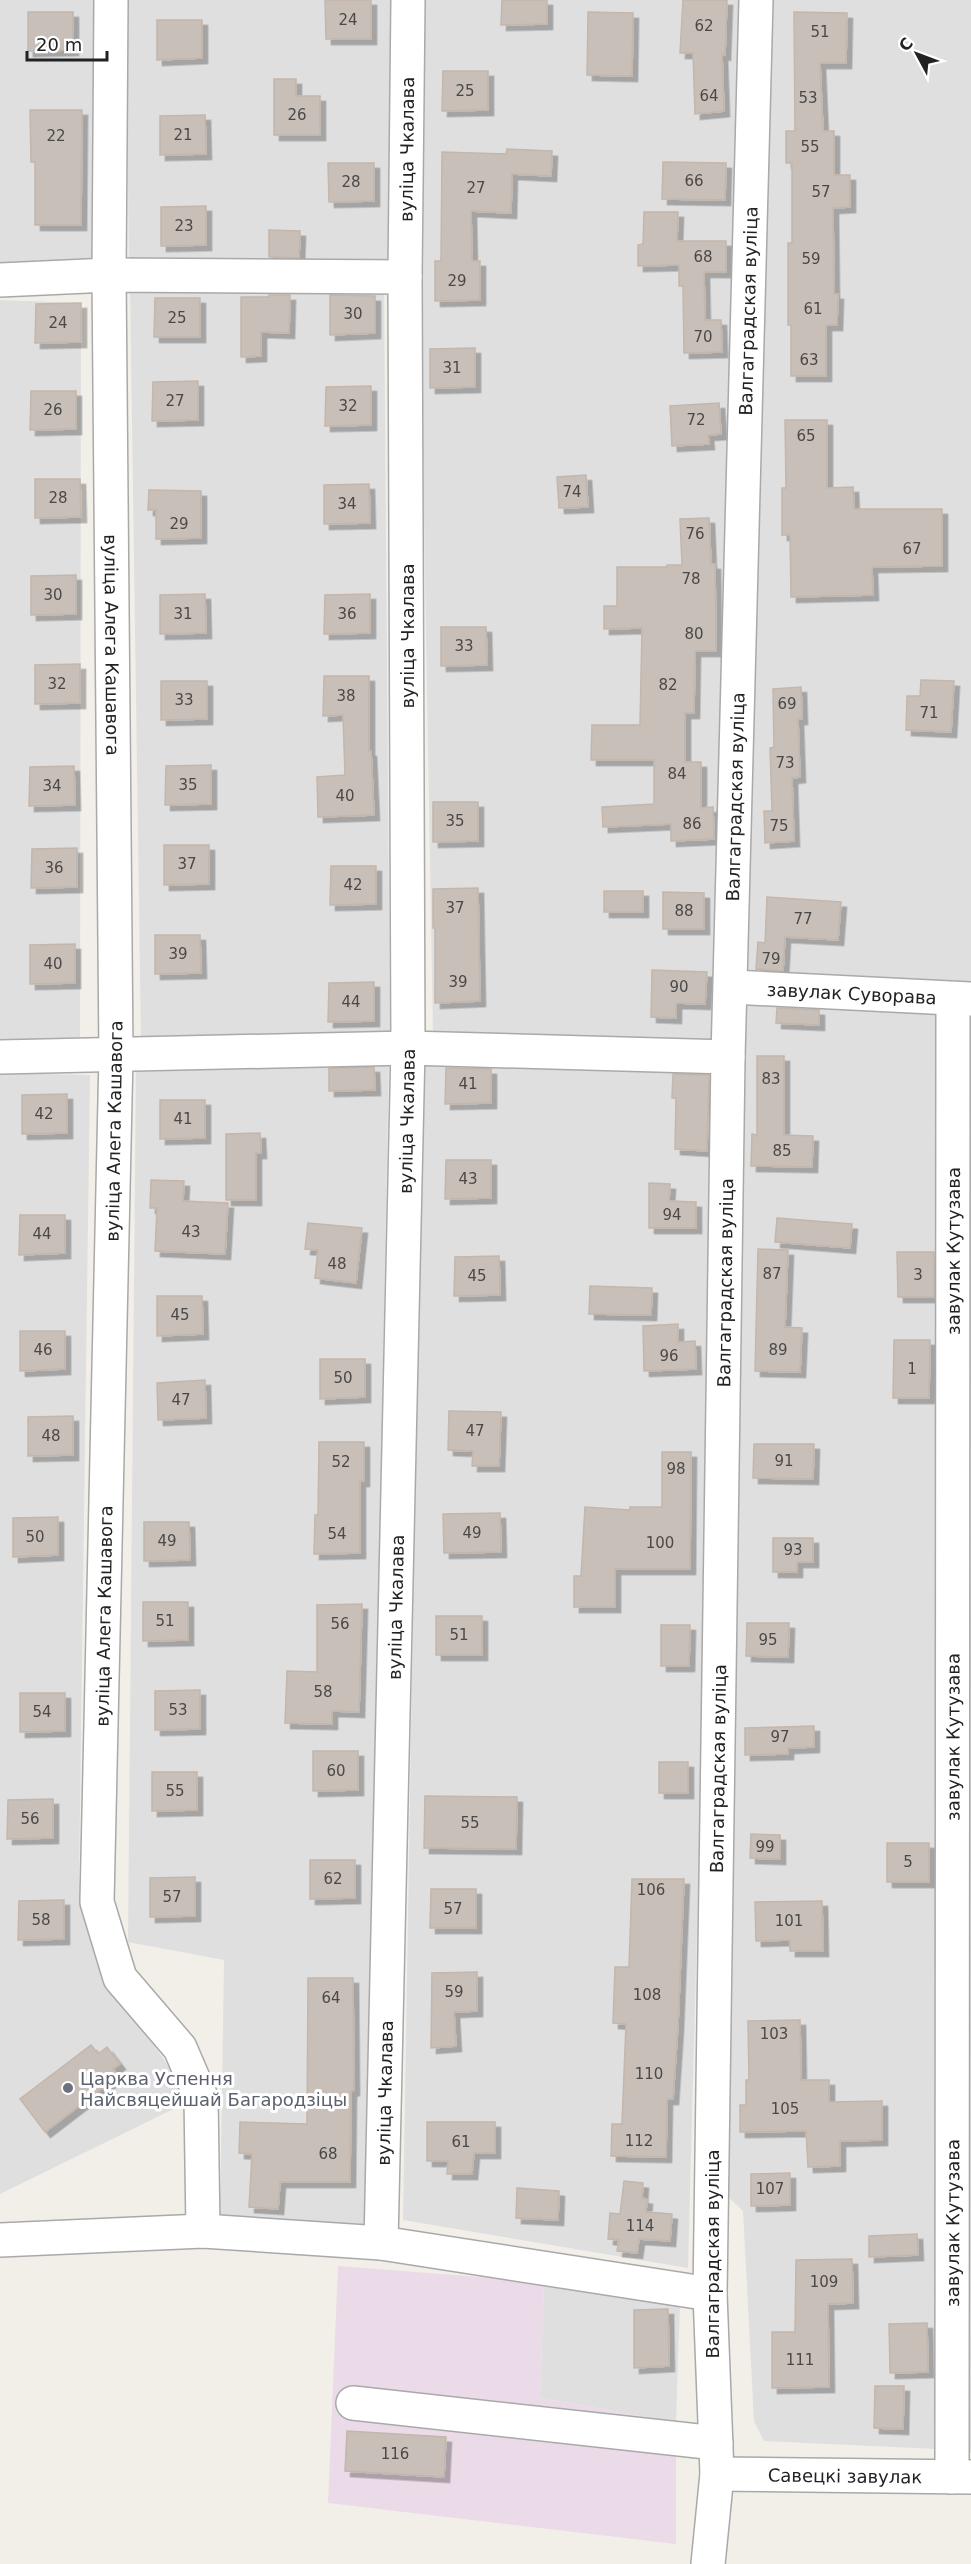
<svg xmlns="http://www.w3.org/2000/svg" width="971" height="2564" font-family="'DejaVu Sans',sans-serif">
<defs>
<filter id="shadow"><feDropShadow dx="5.5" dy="5.5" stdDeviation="0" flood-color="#0004"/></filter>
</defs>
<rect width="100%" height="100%" fill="#f2efe9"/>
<!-- residential -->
<g fill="#e0dfdf">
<polygon points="0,0 98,0 98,266 0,270"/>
<polygon points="126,0 393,0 392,273 129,271"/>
<polygon points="424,0 740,0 721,1043 433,1034 422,402"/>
<polygon points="769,0 971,0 971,987 742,979"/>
<polygon points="384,284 390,1040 141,1042 130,286"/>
<polygon points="0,300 81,303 80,1045 0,1045"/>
<polygon points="741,990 945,1005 936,2449 764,2441 754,2421 743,2211 725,2194"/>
<polygon points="962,1006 971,1006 971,2453 963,2454"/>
<polygon points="389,1058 366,2232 220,2220 224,1960 128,1942 136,1062"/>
<polygon points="422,1058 720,1062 688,2268 403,2220"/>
<polygon points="0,1073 90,1075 79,1881 105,1975 192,2100 0,2194"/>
<polygon points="544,2282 680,2304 676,2422 540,2398"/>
</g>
<!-- industrial -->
<polygon fill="#ebdbe8" points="338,2266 544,2282 540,2398 676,2422 676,2544 328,2503"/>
<!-- building -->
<g fill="#c7bfb8" stroke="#c4b6ab" stroke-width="1.5" filter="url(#shadow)">
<polygon points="325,0 371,0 371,39 326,39"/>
<polygon points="502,0 547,0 547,24 501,25"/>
<polygon points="683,0 727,0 725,55 722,54 724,111 695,114 693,53 680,53"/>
<polygon points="28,12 73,12 73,50 28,51"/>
<polygon points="588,12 633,13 632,76 587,75"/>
<polygon points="794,12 847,13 846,63 820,63 823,131 834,131 834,175 850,175 850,207 833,208 834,294 838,294 837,325 826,325 826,376 791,376 791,325 788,325 788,243 792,243 792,163 786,163 786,131 795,131"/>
<polygon points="157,20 202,20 202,58 157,60"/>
<polygon points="443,71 488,71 488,110 442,111"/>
<polygon points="274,79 296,79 296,96 320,96 320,135 274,135"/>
<polygon points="30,110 82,110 81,225 35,225 35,162 31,162"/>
<polygon points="205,115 206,154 160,155 160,116"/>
<polygon points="507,149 552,151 551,176 512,174 511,213 471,211 472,261 480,261 480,300 435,301 435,261 441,261 442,152 506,154"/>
<polygon points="663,162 726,163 725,200 662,199"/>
<polygon points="328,163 374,163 374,201 329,202"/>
<polygon points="206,206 206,245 161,246 161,207"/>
<polygon points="644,212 678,212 677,241 726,241 726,272 704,272 705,320 721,320 722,352 684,353 683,286 679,286 679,265 638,266 638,245 643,244"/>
<polygon points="269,230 300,231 299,258 269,257"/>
<polygon points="269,295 290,295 289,333 261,332 261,356 241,357 241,297 269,297"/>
<polygon points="330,295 375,296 375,333 330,335"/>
<polygon points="155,298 200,298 200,337 154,337"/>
<polygon points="81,303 81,342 35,343 36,304"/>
<polygon points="475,348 475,387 430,388 430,349"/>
<polygon points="198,381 198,420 152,421 153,382"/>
<polygon points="371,386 371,425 325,426 326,387"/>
<polygon points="31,391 76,391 76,429 30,430"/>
<polygon points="719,403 721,434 708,435 709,444 672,446 670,406"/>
<polygon points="785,420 827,420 827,488 853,487 854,509 942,509 942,566 872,567 873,595 791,597 790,535 782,535 782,488 786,488"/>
<polygon points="586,475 588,507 559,508 557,477"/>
<polygon points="35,479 80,479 81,517 35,518"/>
<polygon points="369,484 370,523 324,524 324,485"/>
<polygon points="149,490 201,491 201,538 156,539 156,510 148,510"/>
<polygon points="709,518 711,564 715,564 716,651 695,651 694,713 685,713 685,762 701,762 701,808 713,807 714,839 671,841 671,824 603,827 602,807 654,804 654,760 591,760 592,725 640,725 642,628 604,629 604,606 617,606 617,567 667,567 667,565 682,565 680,519"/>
<polygon points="76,575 76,614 31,615 31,576"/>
<polygon points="205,594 206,633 160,634 160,595"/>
<polygon points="370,594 370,633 324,634 325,595"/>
<polygon points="441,627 486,627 487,665 441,666"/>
<polygon points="80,664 80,703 35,704 35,665"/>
<polygon points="324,676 369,676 369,751 371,751 374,815 318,817 317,777 345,775 343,715 323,716"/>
<polygon points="921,680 954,681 951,732 906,730 907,696 920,696"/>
<polygon points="161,681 207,681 207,719 161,720"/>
<polygon points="801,687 802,719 798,719 800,777 792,778 794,841 765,843 764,811 772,811 770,748 774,747 773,689"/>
<polygon points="211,765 211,804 165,805 166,766"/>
<polygon points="74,766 75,805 29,806 30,767"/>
<polygon points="433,802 478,802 478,841 433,842"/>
<polygon points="164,845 209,845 209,884 164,885"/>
<polygon points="77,848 77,887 31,888 32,849"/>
<polygon points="331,866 376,866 376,904 330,905"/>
<polygon points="478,888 480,1001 435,1003 435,928 433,928 433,889"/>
<rect x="604" y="891" width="39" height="21"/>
<polygon points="663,892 704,893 704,929 663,929"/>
<polygon points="767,897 841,902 838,940 785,937 783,971 756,969 758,942 765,943"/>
<polygon points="155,935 200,935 201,973 155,974"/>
<polygon points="75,944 75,983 30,984 30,945"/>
<polygon points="652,970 707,972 705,1004 676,1003 676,1018 651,1017"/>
<polygon points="374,982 374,1021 328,1022 329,983"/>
<polygon points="777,1008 819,1010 819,1025 776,1023"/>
<polygon points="757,1056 784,1056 784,1135 813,1136 812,1167 751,1166 752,1134 757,1135"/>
<polygon points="374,1067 375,1090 329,1091 329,1068"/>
<polygon points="446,1068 491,1069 491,1103 445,1104"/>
<polygon points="673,1074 709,1075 707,1151 675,1149 676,1098 672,1098"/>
<polygon points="67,1094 67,1133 22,1134 22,1095"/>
<polygon points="160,1100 205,1100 205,1138 160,1139"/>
<polygon points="260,1133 261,1153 256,1153 256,1200 226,1200 226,1134"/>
<polygon points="446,1160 491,1160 491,1198 445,1199"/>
<polygon points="151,1180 184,1181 183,1201 228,1203 225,1254 155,1251 157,1208 150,1208"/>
<polygon points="649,1183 670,1184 669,1201 696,1202 696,1228 649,1228"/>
<polygon points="20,1215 65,1215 65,1253 19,1255"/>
<polygon points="777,1218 852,1224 850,1248 775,1242"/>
<polygon points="308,1223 362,1228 356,1283 315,1278 318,1250 305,1249"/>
<polygon points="758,1249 788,1250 785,1327 802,1328 800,1372 755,1371"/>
<polygon points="897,1252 934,1252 934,1297 898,1297"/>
<polygon points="499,1256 500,1295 454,1296 455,1257"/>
<polygon points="590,1286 652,1288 651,1315 589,1314"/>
<polygon points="157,1296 202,1296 203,1334 157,1336"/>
<polygon points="678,1324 678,1342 695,1341 696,1369 644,1371 643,1326"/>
<polygon points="20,1331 65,1331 65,1369 20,1371"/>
<polygon points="894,1340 930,1340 929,1398 893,1398"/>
<polygon points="320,1359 365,1359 365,1397 320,1399"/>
<polygon points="205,1380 206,1418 158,1420 157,1383"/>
<polygon points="449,1411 501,1412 499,1466 472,1466 473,1451 448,1450"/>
<polygon points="73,1416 73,1455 28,1456 28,1417"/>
<polygon points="319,1442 364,1442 364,1481 360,1481 360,1553 314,1554 315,1515 318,1515"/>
<polygon points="754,1444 814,1444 813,1479 753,1478"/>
<polygon points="662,1452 691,1452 690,1569 615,1569 615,1607 574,1607 574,1576 581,1576 585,1507 630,1510 630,1507 662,1507"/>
<polygon points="500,1513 501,1552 444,1553 443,1514"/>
<polygon points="58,1517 58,1555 13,1557 13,1518"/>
<polygon points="144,1522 189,1522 190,1560 144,1561"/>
<polygon points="773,1538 813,1538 813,1562 797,1562 797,1572 773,1572"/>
<polygon points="143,1602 188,1602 188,1640 143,1641"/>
<polygon points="362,1604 359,1712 332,1711 332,1724 285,1723 287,1671 317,1672 317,1605"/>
<rect x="436" y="1616" width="46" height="39"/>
<polygon points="747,1623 789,1623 788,1657 746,1656"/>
<polygon points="661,1625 690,1625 689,1666 661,1666"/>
<polygon points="200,1690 200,1729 155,1730 155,1691"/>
<polygon points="20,1693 65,1693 65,1731 20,1732"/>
<polygon points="814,1726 814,1747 788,1748 788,1754 745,1755 745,1728"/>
<polygon points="313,1751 358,1751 358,1790 313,1791"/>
<rect x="659" y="1762" width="29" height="31"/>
<polygon points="152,1772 197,1772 197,1810 152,1811"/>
<polygon points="425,1796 517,1797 516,1849 424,1848"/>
<polygon points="53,1799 53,1838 7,1839 8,1800"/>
<polygon points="751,1834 780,1835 780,1859 750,1858"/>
<rect x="887" y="1843" width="42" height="39"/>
<polygon points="310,1860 355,1860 355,1898 310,1899"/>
<polygon points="195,1877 195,1916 150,1917 150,1878"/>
<polygon points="632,1879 684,1879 678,2025 673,2099 667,2099 666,2157 611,2156 612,2124 622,2124 626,2024 613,2023 615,1967 629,1967"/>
<polygon points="431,1889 476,1889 476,1928 430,1928"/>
<polygon points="64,1900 64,1939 18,1940 19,1901"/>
<polygon points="822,1901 823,1951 790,1951 790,1940 756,1941 755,1902"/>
<polygon points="477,1972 477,2011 454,2012 456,2046 431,2048 432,1973"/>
<polygon points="308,1978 353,1978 354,2090 351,2091 350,2182 280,2182 278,2209 249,2207 252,2154 239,2153 240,2122 307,2124"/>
<polygon points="800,2020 801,2080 829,2080 829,2102 882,2101 882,2140 840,2141 840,2166 808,2167 806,2131 740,2132 740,2105 746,2105 746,2080 749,2080 748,2021"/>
<polygon points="91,2045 98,2054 107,2047 120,2064 113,2069 118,2076 45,2132 20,2099"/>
<polygon points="427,2122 495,2122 495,2153 474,2153 472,2174 447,2174 448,2161 427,2161"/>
<polygon points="790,2173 790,2205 751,2206 751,2174"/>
<polygon points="624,2181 643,2183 642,2198 647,2199 646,2212 672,2214 670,2241 639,2239 637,2253 617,2251 619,2240 608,2239 610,2213 620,2214"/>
<polygon points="517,2188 559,2191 558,2220 516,2218"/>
<polygon points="917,2234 918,2255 869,2257 869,2236"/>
<polygon points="852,2259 853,2303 828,2304 829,2387 772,2388 772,2332 795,2332 796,2260"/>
<polygon points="668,2309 669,2366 634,2368 634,2310"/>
<polygon points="927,2323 928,2372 890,2373 889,2324"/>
<polygon points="875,2386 904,2386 903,2429 874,2428"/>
<polygon points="347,2431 446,2437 444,2477 345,2471"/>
</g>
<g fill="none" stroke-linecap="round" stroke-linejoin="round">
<defs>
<g id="minor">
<path id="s1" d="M111,0L109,275L116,1055L97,1902L120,1978L180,2048L201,2097L203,2231"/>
<polyline points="0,280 109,275 405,277"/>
<path id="s2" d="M732,987L971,999"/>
<polyline points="0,1057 408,1048 728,1057"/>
<polyline points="0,2240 203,2231 381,2243 710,2294"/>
<path id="s3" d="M381,2243L408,1048L405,277L408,0"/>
<polyline points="353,2403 716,2443"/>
<path id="s4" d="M717,2474L971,2477"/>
<path id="s5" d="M952,2477L953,999"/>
<path id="s6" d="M708,2564L717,2474L710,2294L728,1057L756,0"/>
</g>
</defs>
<!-- minor casing -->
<use href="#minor" stroke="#a9a9a9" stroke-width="36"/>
<!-- minor -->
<use href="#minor" stroke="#fff" stroke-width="33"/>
</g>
<!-- markers -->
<circle fill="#6b7280" stroke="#fff" stroke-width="2" cx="68" cy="2088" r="6"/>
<g text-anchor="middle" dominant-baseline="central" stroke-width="6" stroke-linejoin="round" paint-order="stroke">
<!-- number labels -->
<g font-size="15" fill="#4b4948">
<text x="348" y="20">24</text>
<text x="704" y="26">62</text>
<text x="820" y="32">51</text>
<text x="465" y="91">25</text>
<text x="709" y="96">64</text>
<text x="808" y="98">53</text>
<text x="297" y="115">26</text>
<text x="183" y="135">21</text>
<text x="56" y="136">22</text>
<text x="810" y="147">55</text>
<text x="694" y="181">66</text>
<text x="351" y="182">28</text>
<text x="476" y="188">27</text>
<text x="821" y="192">57</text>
<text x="184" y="226">23</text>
<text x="703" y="257">68</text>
<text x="811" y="259">59</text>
<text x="457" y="281">29</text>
<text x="813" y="309">61</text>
<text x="353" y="314">30</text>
<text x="177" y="318">25</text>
<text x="58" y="323">24</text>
<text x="703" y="337">70</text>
<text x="809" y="360">63</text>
<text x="452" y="368">31</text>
<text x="175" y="401">27</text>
<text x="348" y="406">32</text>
<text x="53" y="410">26</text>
<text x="696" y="420">72</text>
<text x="806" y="436">65</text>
<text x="572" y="492">74</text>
<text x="58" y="498">28</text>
<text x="347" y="504">34</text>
<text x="179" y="524">29</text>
<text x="695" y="534">76</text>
<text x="912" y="549">67</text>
<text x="691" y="579">78</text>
<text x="53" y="595">30</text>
<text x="183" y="614">31</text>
<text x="347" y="614">36</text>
<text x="694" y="634">80</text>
<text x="464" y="646">33</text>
<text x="57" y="684">32</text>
<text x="668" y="685">82</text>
<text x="346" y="696">38</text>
<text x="184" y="700">33</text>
<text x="787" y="704">69</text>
<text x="929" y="713">71</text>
<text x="785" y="763">73</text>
<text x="677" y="774">84</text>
<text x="188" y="785">35</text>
<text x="52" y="786">34</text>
<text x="345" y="796">40</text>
<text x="455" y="821">35</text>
<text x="692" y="824">86</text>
<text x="779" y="826">75</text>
<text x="187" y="864">37</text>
<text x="54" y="868">36</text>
<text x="353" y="885">42</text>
<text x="455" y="908">37</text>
<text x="684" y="911">88</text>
<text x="803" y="919">77</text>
<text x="178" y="954">39</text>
<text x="771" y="959">79</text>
<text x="53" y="964">40</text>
<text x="458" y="982">39</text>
<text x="679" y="987">90</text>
<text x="351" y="1002">44</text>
<text x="771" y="1079">83</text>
<text x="468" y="1084">41</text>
<text x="44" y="1114">42</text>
<text x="183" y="1119">41</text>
<text x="782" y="1151">85</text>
<text x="468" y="1179">43</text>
<text x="672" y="1215">94</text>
<text x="191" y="1232">43</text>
<text x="42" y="1234">44</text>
<text x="337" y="1264">48</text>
<text x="772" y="1274">87</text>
<text x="918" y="1275">3</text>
<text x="477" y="1276">45</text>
<text x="180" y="1315">45</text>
<text x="43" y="1350">46</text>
<text x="778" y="1350">89</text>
<text x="669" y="1356">96</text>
<text x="912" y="1369">1</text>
<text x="343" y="1378">50</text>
<text x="181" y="1400">47</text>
<text x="475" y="1431">47</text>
<text x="51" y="1436">48</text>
<text x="784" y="1461">91</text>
<text x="341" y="1462">52</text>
<text x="676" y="1469">98</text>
<text x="472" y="1533">49</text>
<text x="337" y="1534">54</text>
<text x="35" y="1537">50</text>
<text x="167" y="1541">49</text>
<text x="660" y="1543">100</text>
<text x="793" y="1550">93</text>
<text x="165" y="1621">51</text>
<text x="340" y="1624">56</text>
<text x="459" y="1635">51</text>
<text x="768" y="1640">95</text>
<text x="323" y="1692">58</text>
<text x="178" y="1710">53</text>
<text x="42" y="1712">54</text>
<text x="780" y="1737">97</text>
<text x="336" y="1771">60</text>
<text x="175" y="1791">55</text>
<text x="30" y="1819">56</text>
<text x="470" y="1823">55</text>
<text x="765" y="1847">99</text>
<text x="908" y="1862">5</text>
<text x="333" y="1879">62</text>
<text x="651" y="1890">106</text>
<text x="172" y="1897">57</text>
<text x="453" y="1909">57</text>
<text x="41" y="1920">58</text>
<text x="789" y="1921">101</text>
<text x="454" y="1992">59</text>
<text x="647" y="1995">108</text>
<text x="331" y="1998">64</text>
<text x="774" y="2034">103</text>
<text x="649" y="2074">110</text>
<text x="785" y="2109">105</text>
<text x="639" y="2141">112</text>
<text x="461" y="2142">61</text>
<text x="328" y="2154">68</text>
<text x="770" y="2189">107</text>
<text x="640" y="2226">114</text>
<text x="824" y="2282">109</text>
<text x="800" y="2360">111</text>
<text x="395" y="2454">116</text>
</g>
<!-- street labels -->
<g font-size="18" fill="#222" stroke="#fff">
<text stroke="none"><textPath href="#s3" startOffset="2094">вуліца Чкалава</textPath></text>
<text stroke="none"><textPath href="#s6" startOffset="2254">Валгаградская вуліца</textPath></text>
<text transform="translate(407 636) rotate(-90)">вуліца Чкалава</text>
<text stroke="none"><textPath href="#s1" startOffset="645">вуліца Алега Кашавога</textPath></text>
<text stroke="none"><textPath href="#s6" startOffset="1768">Валгаградская вуліца</textPath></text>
<text stroke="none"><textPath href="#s2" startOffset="120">завулак Суворава</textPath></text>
<text stroke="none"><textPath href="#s3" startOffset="1122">вуліца Чкалава</textPath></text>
<text transform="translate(114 1131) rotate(-89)">вуліца Алега Кашавога</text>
<text stroke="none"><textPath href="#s5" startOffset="1226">завулак Кутузава</textPath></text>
<text stroke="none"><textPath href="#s6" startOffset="1282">Валгаградская вуліца</textPath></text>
<text stroke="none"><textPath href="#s3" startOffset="636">вуліца Чкалава</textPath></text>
<text transform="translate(104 1616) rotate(-89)">вуліца Алега Кашавога</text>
<text stroke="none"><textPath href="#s5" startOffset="740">завулак Кутузава</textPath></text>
<text stroke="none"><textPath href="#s6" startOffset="796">Валгаградская вуліца</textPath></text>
<text stroke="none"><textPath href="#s3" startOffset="150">вуліца Чкалава</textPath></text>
<text stroke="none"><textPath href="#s5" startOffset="254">завулак Кутузава</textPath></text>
<text transform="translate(712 2254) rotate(-90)">Валгаградская вуліца</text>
<text stroke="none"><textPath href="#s4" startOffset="128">Савецкі завулак</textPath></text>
</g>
<!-- worship labels -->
<g font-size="18" fill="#5b616d" stroke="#fff" text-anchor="start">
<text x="80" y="2078">Царква Успення<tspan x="80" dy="21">Найсвяцейшай Багародзіцы</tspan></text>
</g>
</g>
<!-- north arrow -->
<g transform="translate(917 54) rotate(311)" stroke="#ffffff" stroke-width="4.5" paint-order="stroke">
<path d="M0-4.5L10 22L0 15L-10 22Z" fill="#222222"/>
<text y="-9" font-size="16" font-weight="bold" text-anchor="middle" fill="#222222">С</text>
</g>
<!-- scale -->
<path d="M27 51v9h80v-9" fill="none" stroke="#222222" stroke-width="3"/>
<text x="36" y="51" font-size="18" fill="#222222" stroke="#ffffff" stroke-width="4.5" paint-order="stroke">20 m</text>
</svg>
